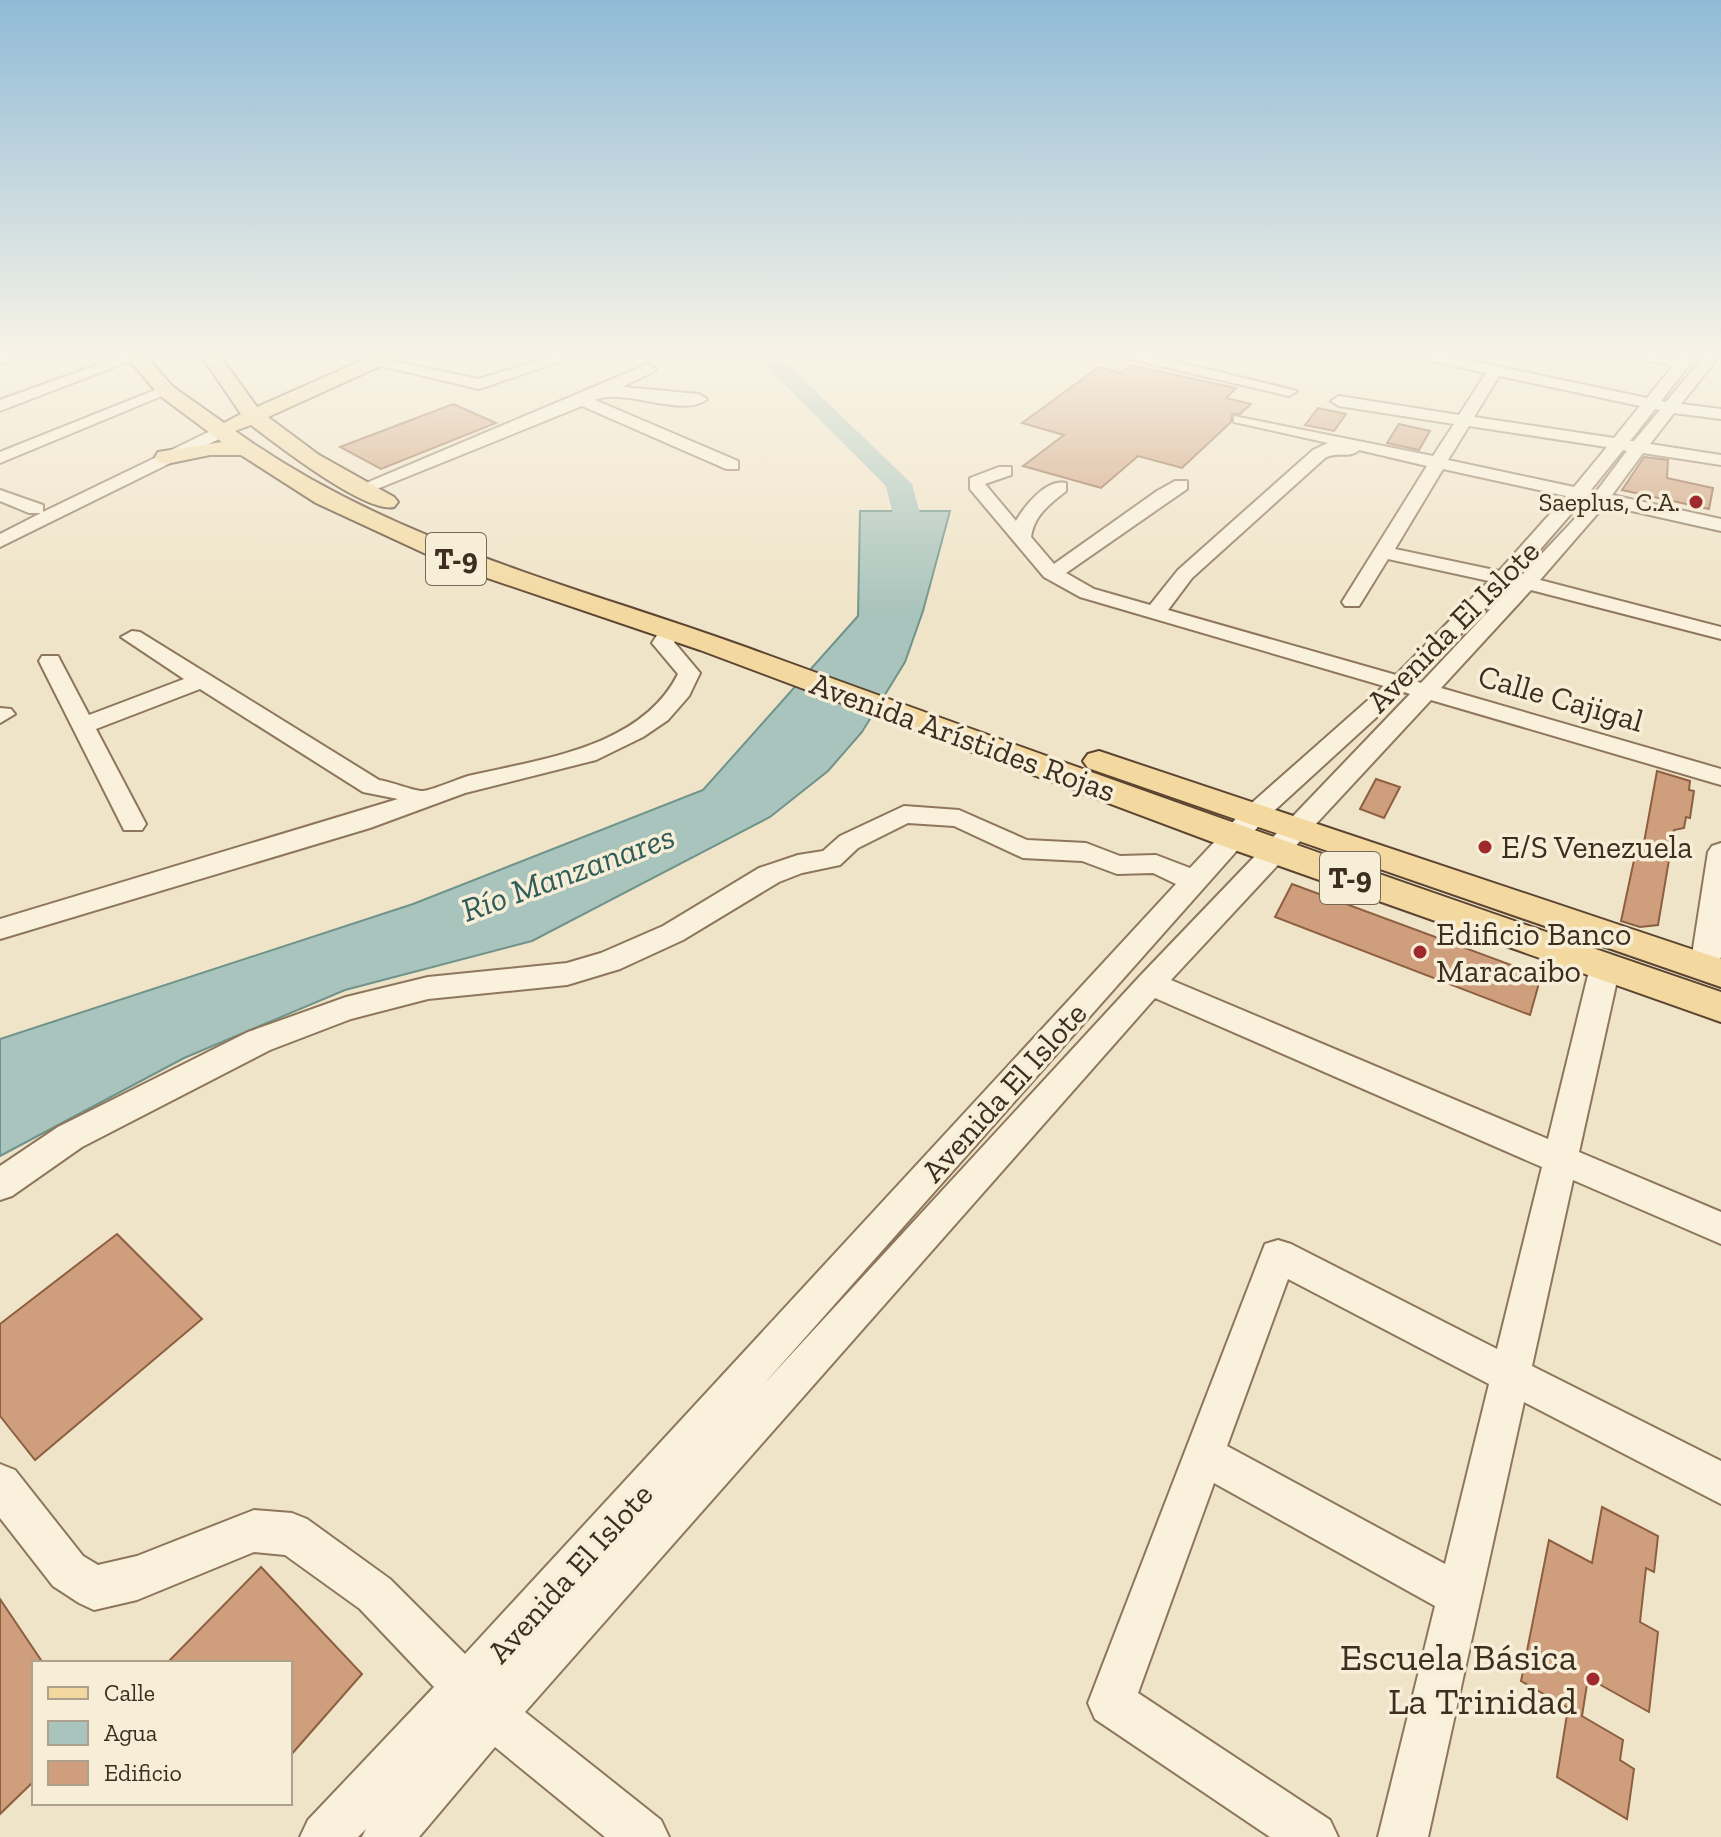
<svg xmlns="http://www.w3.org/2000/svg" width="1721" height="1837" font-family="'Zilla Slab',serif">
<rect width="100%" height="100%" fill="#f0e4c8"/>
<!-- water -->
<polygon fill="#a9c4bc" stroke="#6f938a" stroke-width="2" points="860,511 950,511 923,611 905,662 862,732 828,771 770,817 532,941 345,990 184,1058 0,1156 0,1039 413,904 703,790 858,616"/>
<g fill="none" stroke-linecap="round" stroke-linejoin="round">
<!-- river -->
<polygon fill="#a9c4bc" fill-rule="evenodd" points="755,355 778,355 912,484 928,543 919,572 897,572 893,566 900,543 886,486"/>
</g>
<!-- building -->
<g fill="#cf9f7d" stroke="#8d5f41" stroke-width="2">
<polygon points="1130,365 1236,388 1226,398 1251,404 1240,414 1232,414 1231,422 1182,468 1138,456 1101,488 1023,466 1064,435 1022,423 1099,367 1121,373"/>
<polygon points="453,404 496,423 381,469 340,447"/>
<polygon points="1318,408 1346,414 1334,431 1305,425"/>
<polygon points="1399,424 1430,431 1419,450 1387,443"/>
<polygon points="1644,457 1668,460 1667,478 1713,488 1709,509 1622,490"/>
<polygon points="1657,771 1690,781 1689,790 1694,791 1690,818 1686,817 1684,828 1674,830 1658,925 1640,927 1621,921 1637,846 1643,848"/>
<polygon points="1376,779 1400,787 1384,818 1360,809"/>
<polygon points="1292,884 1541,976 1530,1015 1275,917"/>
<polygon points="117,1234 202,1319 35,1460 0,1416 0,1324"/>
<polygon points="1602,1507 1658,1536 1654,1572 1646,1568 1640,1622 1658,1632 1649,1712 1588,1678 1582,1716 1623,1740 1620,1760 1634,1769 1627,1819 1557,1777 1568,1708 1521,1681 1549,1540 1592,1563"/>
<polygon points="261,1567 362,1674 290,1756 290,1663 167,1663"/>
<polygon points="0,1599 43,1663 34,1663 34,1781 0,1814"/>
</g>
<g fill="none" stroke-linecap="round" stroke-linejoin="round">
<defs>
<g id="minor">
<polygon points="0,355 20,355 0,364"/>
<polygon points="125,355 143,356 0,411 0,400"/>
<polygon points="558,355 579,355 479,389 365,362 373,357 478,379"/>
<polygon points="1124,355 1149,355 1297,391 1289,396 1126,358"/>
<path d="M1417,355H1443L1647,398L1673,366L1637,358L1635,355L1680,358L1682,355H1697L1661,401L1666,402L1705,355H1720L1681,404L1721,409V419L1674,413L1650,444L1721,455V465L1643,453L1612,495L1721,519V531L1605,505L1540,580L1721,627V639L1531,590L1441,688L1721,769V785L1431,700L1171,980L1548,1139L1590,967L1595,959L1605,956L1615,959L1620,967L1579,1152L1721,1212V1244L1573,1180L1532,1366L1721,1461V1504L1524,1402L1428,1837H1378L1435,1606L1214,1483L1138,1693L1330,1820L1338,1837H1270L1095,1719L1088,1703L1265,1244L1278,1240L1291,1244L1497,1349L1542,1167L1155,998L525,1712L661,1820L669,1837H605L495,1747L419,1837H362L366,1829L358,1837H300L308,1820L434,1687L360,1609L285,1555L254,1552L137,1600L94,1610L79,1603L53,1586L0,1518V1464L15,1470L83,1556L98,1565L137,1556L254,1510L292,1513L307,1519L390,1579L465,1654L1176,884L1153,873L1117,874L1082,861L1023,858L954,826L908,823L858,848L840,865L802,873L779,882L683,940L620,969L567,985L428,999L351,1019L270,1050L82,1147L12,1196L0,1200V1166L58,1127L248,1032L346,997L428,977L567,963L601,953L663,926L759,868L798,855L823,851L840,836L904,806L959,810L1027,840L1086,843L1120,856L1156,855L1190,868L1246,808L1384,686L1080,597L1044,577L970,489V478L999,467H1011V475L985,484L1016,521C1025,505 1047,478 1066,483V491C1050,504 1034,515 1031,537L1054,564L1157,491L1175,481H1187V489L1066,573L1094,589L1150,605L1178,570L1313,450L1328,443L1234,422V416L1433,456L1454,424L1339,406L1331,401L1339,396L1459,415L1486,373L1419,358ZM1499,376L1640,406L1614,438L1474,417ZM1655,409L1660,410L1634,441H1630ZM1469,426L1607,447L1574,487L1448,460ZM1359,450L1427,466L1342,602L1345,606H1359L1388,559L1489,581L1396,675L1168,610L1192,578L1325,458C1336,451 1350,459 1359,450ZM1623,450L1627,451L1596,492L1590,491ZM1443,469L1566,496L1499,571L1395,549ZM1583,500L1589,501L1582,511L1522,575H1518ZM1508,585L1512,586L1421,683L1415,681ZM1404,692L1410,694L1140,976L763,1385L1264,820ZM1288,1279L1489,1384L1445,1564L1227,1446Z"/>
<path d="M648,364L656,369L653,372L622,387L699,394L707,399C684,419 623,387 595,400L738,461V469H726L582,406L367,493L361,494L352,489Z"/>
<polygon points="160,388 174,391 0,463 0,452"/>
<polygon points="221,426 227,427 227,435 0,547 0,534 41,513 29,513 0,501 0,490 43,505 43,512"/>
<path d="M671,625L682,631L674,642L700,673L689,696L668,720L643,737L596,760L465,793L370,828L0,939V919L398,799L363,792L200,689L96,729L146,824L142,830H124L39,661L42,656H58L89,715L184,679L121,637L132,631L140,632L379,780C392,782 411,790 421,791C428,792 458,779 468,776C541,759 641,748 678,674L652,643L663,626Z"/>
<polygon points="0,708 11,709 15,714 0,723"/>
<polygon points="1721,843 1721,957 1715,976 1705,979 1695,976 1690,968 1708,852 1712,846"/>
</g>
<g id="major">
<path d="M125,355H145L173,387L224,423L241,414L201,355H219L257,407L374,355H398L396,359L268,417L319,455L394,497L398,502L394,507C366,514 276,444 251,425L235,431C394,544 568,583 748,648C1071,766 1395,881 1721,992V1022L1223,846L700,650L452,566L316,503L241,455H210L166,464L158,462L155,457L158,452L222,442L159,395Z"/>
<polygon points="1099,751 1721,959 1721,987 1088,768 1083,761 1088,754"/>
</g>
</defs>
<!-- minor casing -->
<use href="#minor" stroke="#8d765c" stroke-width="4"/>
<!-- major casing -->
<use href="#major" stroke="#5b4430" stroke-width="4"/>
<!-- minor -->
<use href="#minor" fill="#faf1dc" fill-rule="evenodd"/>
<!-- major -->
<use href="#major" fill="#f3d9a0" fill-rule="evenodd"/>
</g>
<!-- sky -->
<linearGradient id="sky" x2="0" y2="1"><stop stop-color="#8fbad6"/><stop offset="0.58" stop-color="#f8f3e6"/><stop offset="1" stop-color="#f8f3e6" stop-opacity="0"/></linearGradient>
<rect width="1721" height="612" fill="url(#sky)"/>
<!-- markers -->
<g fill="#9e2a2b" stroke="#f7eed8" stroke-width="3">
<circle cx="1696" cy="502" r="8"/>
<circle cx="1485" cy="847" r="8"/>
<circle cx="1420" cy="952" r="8"/>
<circle cx="1593" cy="1679" r="8"/>
</g>
<g text-anchor="middle" dominant-baseline="central" stroke-width="7" stroke-linejoin="round" paint-order="stroke">
<!-- far-poi labels -->
<g font-size="26" fill="#3d2e20" stroke="#f7eed8" text-anchor="end">
<text x="1680" y="502">Saeplus, C.A.</text>
</g>
<!-- shield labels -->
<g fill="#f7eed8" stroke="#756857" stroke-width="2">
<rect x="426" y="533" width="60" height="52" rx="6"/>
<rect x="1320" y="852" width="60" height="52" rx="6"/>
</g>
<g font-size="30" font-weight="bold" fill="#3d2e20">
<text x="456" y="559">T-9</text>
<text x="1350" y="878">T-9</text>
</g>
<!-- street labels -->
<g font-size="32" fill="#3d2e20" stroke="#f7eed8">
<text transform="translate(1453 626) rotate(-45)">Avenida El Islote</text>
<text transform="translate(1561 698) rotate(16)">Calle Cajigal</text>
<text transform="translate(963 737) rotate(20)">Avenida Arístides Rojas</text>
<text transform="translate(1004 1092) rotate(-48)">Avenida El Islote</text>
<text transform="translate(570 1573) rotate(-48)">Avenida El Islote</text>
</g>
<!-- poi labels -->
<g font-size="32" fill="#3d2e20" stroke="#f7eed8" text-anchor="start">
<text x="1501" y="847">E/S Venezuela</text>
<text x="1436" y="934">Edificio Banco<tspan x="1436" dy="37">Maracaibo</tspan></text>
</g>
<!-- water labels -->
<g font-size="34" font-style="italic" fill="#2f5d5a" stroke="#f7eed8">
<text transform="translate(568 873) rotate(-20)">Río Manzanares</text>
</g>
<!-- near-poi labels -->
<g font-size="38" fill="#3d2e20" stroke="#f7eed8" text-anchor="end">
<text x="1577" y="1657">Escuela Básica<tspan x="1577" dy="44">La Trinidad</tspan></text>
</g>
</g>
<!-- legend -->
<rect x="32" y="1661" width="260" height="144" fill="#f7eed8" stroke="#ada18e" stroke-width="2"/>
<rect x="48" y="1687" width="40" height="12" fill="#f3d9a0" stroke="#ada18e" stroke-width="2"/>
<text x="104" y="1701" font-size="24" fill="#3d2e20">Calle</text>
<rect x="48" y="1721" width="40" height="24" fill="#a9c4bc" stroke="#ada18e" stroke-width="2"/>
<text x="104" y="1741" font-size="24" fill="#3d2e20">Agua</text>
<rect x="48" y="1761" width="40" height="24" fill="#cf9f7d" stroke="#ada18e" stroke-width="2"/>
<text x="104" y="1781" font-size="24" fill="#3d2e20">Edificio</text>
</svg>
